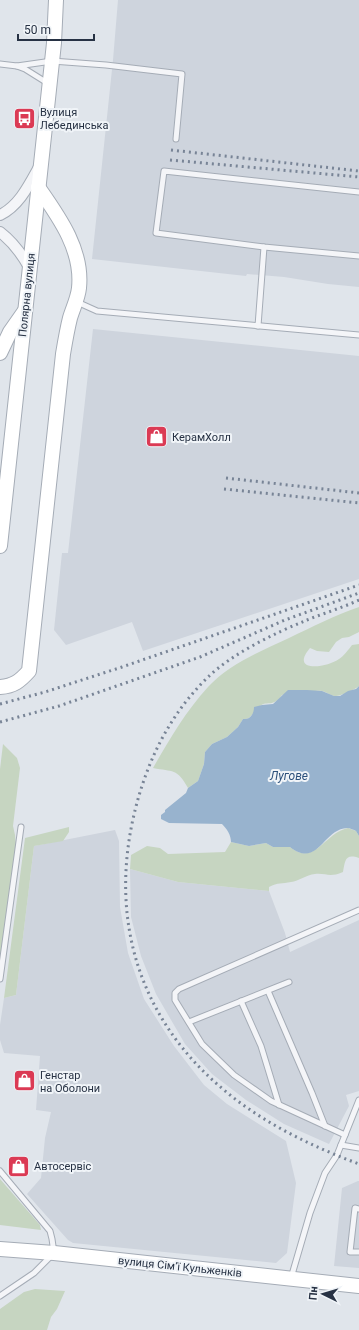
<svg xmlns="http://www.w3.org/2000/svg" width="359" height="1330" font-family="Roboto,sans-serif">
<rect width="100%" height="100%" fill="#e0e5eb"/>
<!-- built -->
<g fill="#ced4dd">
<polygon points="118,0 359,0 359,287 328,284 284,277 247,274 246,276 92,259 113,60"/>
<polygon points="93,329 359,356 359,579 143,651 132,622 66,645 54,630 62,553 68,553"/>
<polygon points="115,830 119,841 120,907 128,953 144,999 174,1046 204,1085 227,1104 286,1141 296,1183 287,1253 276,1263 73,1243 68,1240 27,1194 41,1178 45,1138 51,1112 36,1110 40,1056 4,1053 0,1040 0,1025 4,998 16,995 34,846"/>
<polygon points="130,869 178,882 269,891 285,933 290,952 359,920 359,1091 346,1095 349,1106 329,1144 284,1124 246,1100 212,1074 185,1044 156,994 141,956 131,917"/>
<polygon points="358,1181 359,1181 359,1268 334,1266 342,1188"/>
</g>
<!-- green -->
<g fill="#c6d5c1">
<path d="M359,607V632L349,637L342,638L336,642L329,652L317,651L310,648C289,673 327,668 339,659C344,656 348,650 352,645L359,644V686C356,689 339,697 334,696C330,695 326,692 322,691C315,690 290,694 282,695C273,708 268,700 260,706C253,711 252,720 243,719L238,727L227,737L212,744L205,752L204,764L198,781L188,788C177,768 173,772 153,768C169,740 186,711 208,687C229,664 261,651 289,638C312,627 335,615 359,607Z"/>
<polygon points="3,744 17,758 20,768 13,826 15,835 16,845 0,961 0,769"/>
<polygon points="69,827 69,832 63,841 34,846 16,995 4,998 25,838"/>
<path d="M348,828L356,831L359,836V858C345,853 345,861 343,872C329,878 327,873 315,874C306,875 299,881 291,882C282,884 278,882 269,887V891L178,882L130,869L131,855L147,846L160,848L168,854L225,852L231,842L249,846L266,843L273,847H290C315,867 324,833 348,828Z"/>
<polygon points="0,1179 40,1225 41,1230 0,1225"/>
<polygon points="35,1289 65,1291 57,1309 51,1317 47,1330 0,1330 0,1309 24,1292"/>
</g>
<!-- water -->
<path fill="#98b3ce" d="M359,686V836L356,831C354,830 350,828 347,828C323,829 318,869 290,847H273L266,843L249,846L231,842C231,835 227,829 222,824L169,823L161,819V815L165,812V810L186,793L188,788L198,781L204,764L205,752L212,744L227,737L238,727L243,719C250,720 254,714 254,707L262,705L273,704L288,690H307L322,691L334,696H340L348,691L356,689Z"/>
<g fill="none" stroke-linecap="round" stroke-linejoin="round">
<defs>
<g id="lane">
<polyline points="0,64 17,66 25,69 49,84"/>
<polyline points="17,66 52,61 106,65 182,74 176,139"/>
<polyline points="359,192 164,171 156,233 264,247 359,256"/>
<polyline points="77,302 97,311 359,335"/>
<polyline points="258,326 264,247"/>
<polyline points="0,979 21,827"/>
<polyline points="268,991 312,1093 325,1126"/>
<polyline points="241,1001 261,1046 279,1105"/>
<polyline points="189,1022 289,982"/>
<polyline points="345,1135 271,1101 234,1075 202,1044 175,1000 175,993 179,989 359,910"/>
<polyline points="341,1145 359,1148"/>
<polyline points="0,1171 50,1231 52,1239 54,1253 34,1273 0,1296"/>
<polyline points="359,1209 355,1208 350,1252 359,1252"/>
<polyline points="291,1278 310,1213 325,1173 337,1155 359,1100"/>
</g>
<g id="street">
<path d="M0,215C19,206 29,185 39,167"/>
<path d="M0,232C13,242 22,254 30,269"/>
</g>
<g id="secondary">
<polyline points="0,353 10,332 24,312"/>
<polyline points="0,546 54,43 56,0"/>
<path d="M0,687C14,686 20,681 29,671L63,354C65,342 67,330 70,318C73,308 78,298 79,288C83,250 59,217 38,187"/>
<polyline points="0,1249 54,1253 359,1286"/>
</g>
</defs>
<!-- lane casing -->
<use href="#lane" stroke="#a5acb6" stroke-width="7"/>
<!-- street casing -->
<use href="#street" stroke="#a5acb6" stroke-width="12"/>
<!-- secondary casing -->
<use href="#secondary" stroke="#a5acb6" stroke-width="16"/>
<!-- lane -->
<use href="#lane" stroke="#f4f5f8" stroke-width="5"/>
<!-- street -->
<use href="#street" stroke="#f4f5f8" stroke-width="10"/>
<!-- secondary -->
<use href="#secondary" stroke="#fff" stroke-width="14"/>
<!-- rail -->
<g stroke="#788496" stroke-width="3" stroke-dasharray="2 4" stroke-linecap="butt">
<polyline points="171,150 359,171"/>
<polyline points="170,160 359,177"/>
<polyline points="226,478 359,493"/>
<polyline points="224,489 359,503"/>
<path d="M359,600C342,608 324,613 307,620C275,633 233,653 208,677C168,716 145,765 133,819C110,924 141,1021 224,1090C263,1123 311,1146 359,1164"/>
<polyline points="0,704 45,692 122,667 359,585"/>
<polyline points="0,722 59,706 200,657 285,620 359,593"/>
</g>
</g>
<!-- icons -->
<defs>
<symbol id="bus-square" viewBox="-11 -11 22 22"><rect x="-9" y="-9" width="18" height="18" rx="4" fill="#db3a54" stroke="#f0f4f8"/><path d="M-5-6H5V4H4V6H2V4H-2V6H-4V4H-5ZM-3.5-4V0h7V-4ZM-3.5 1.2v1.5H-2V1.2ZM2 1.2v1.5H3.5V1.2Z" fill="#fff"/></symbol>
<symbol id="shop-square" viewBox="-11 -11 22 22"><rect x="-9" y="-9" width="18" height="18" rx="4" fill="#db3a54" stroke="#f0f4f8"/><path d="M-5-2.5h2.3a2.7 3.5 0 0 1 5.4 0H5L5.5 6h-11ZM-1.5-2.5h3a1.5 2.3 0 0 0-3 0Z" fill="#fff"/></symbol>
</defs>
<g fill-rule="evenodd">
<use href="#bus-square" x="12" y="106" width="25" height="25"/>
<use href="#shop-square" x="144" y="424" width="25" height="25"/>
<use href="#shop-square" x="12" y="1068" width="25" height="25"/>
<use href="#shop-square" x="6" y="1154" width="25" height="25"/>
</g>
<g text-anchor="middle" dominant-baseline="central" stroke-width="4" stroke-linejoin="round" paint-order="stroke">
<!-- poi labels -->
<g font-size="11" fill="#273244" stroke="#f0f4f8" text-anchor="start">
<text x="40" y="112">Вулиця<tspan x="40" dy="13">Лебединська</tspan></text>
<text x="172" y="437">КерамХолл</text>
<text x="40" y="1075">Генстар<tspan x="40" dy="13">на Оболони</tspan></text>
<text x="34" y="1166">Автосервіс</text>
</g>
<!-- street labels -->
<g font-size="11" fill="#273244" stroke="#f0f4f8">
<text transform="translate(27 295) rotate(-84)">Полярна вулиця</text>
<text transform="translate(180 1267) rotate(6)">вулиця Сімʼї Кульженків</text>
</g>
<!-- water labels -->
<g font-size="12" font-style="italic" fill="#2d517c" stroke="#f0f4f8">
<text x="289" y="776">Лугове</text>
</g>
</g>
<!-- north arrow -->
<g transform="translate(323 1294) rotate(275)" stroke="#f0f4f8" stroke-width="3" paint-order="stroke">
<path d="M0-3L7 15L0 10L-7 15Z" fill="#273244"/>
<text y="-6" font-size="11" font-weight="bold" text-anchor="middle" fill="#273244">Пн</text>
</g>
<!-- scale -->
<path d="M18 34v6h76v-6" fill="none" stroke="#273244" stroke-width="2"/>
<text x="24" y="34" font-size="12" fill="#273244" stroke="#f0f4f8" stroke-width="3" paint-order="stroke">50 m</text>
</svg>
